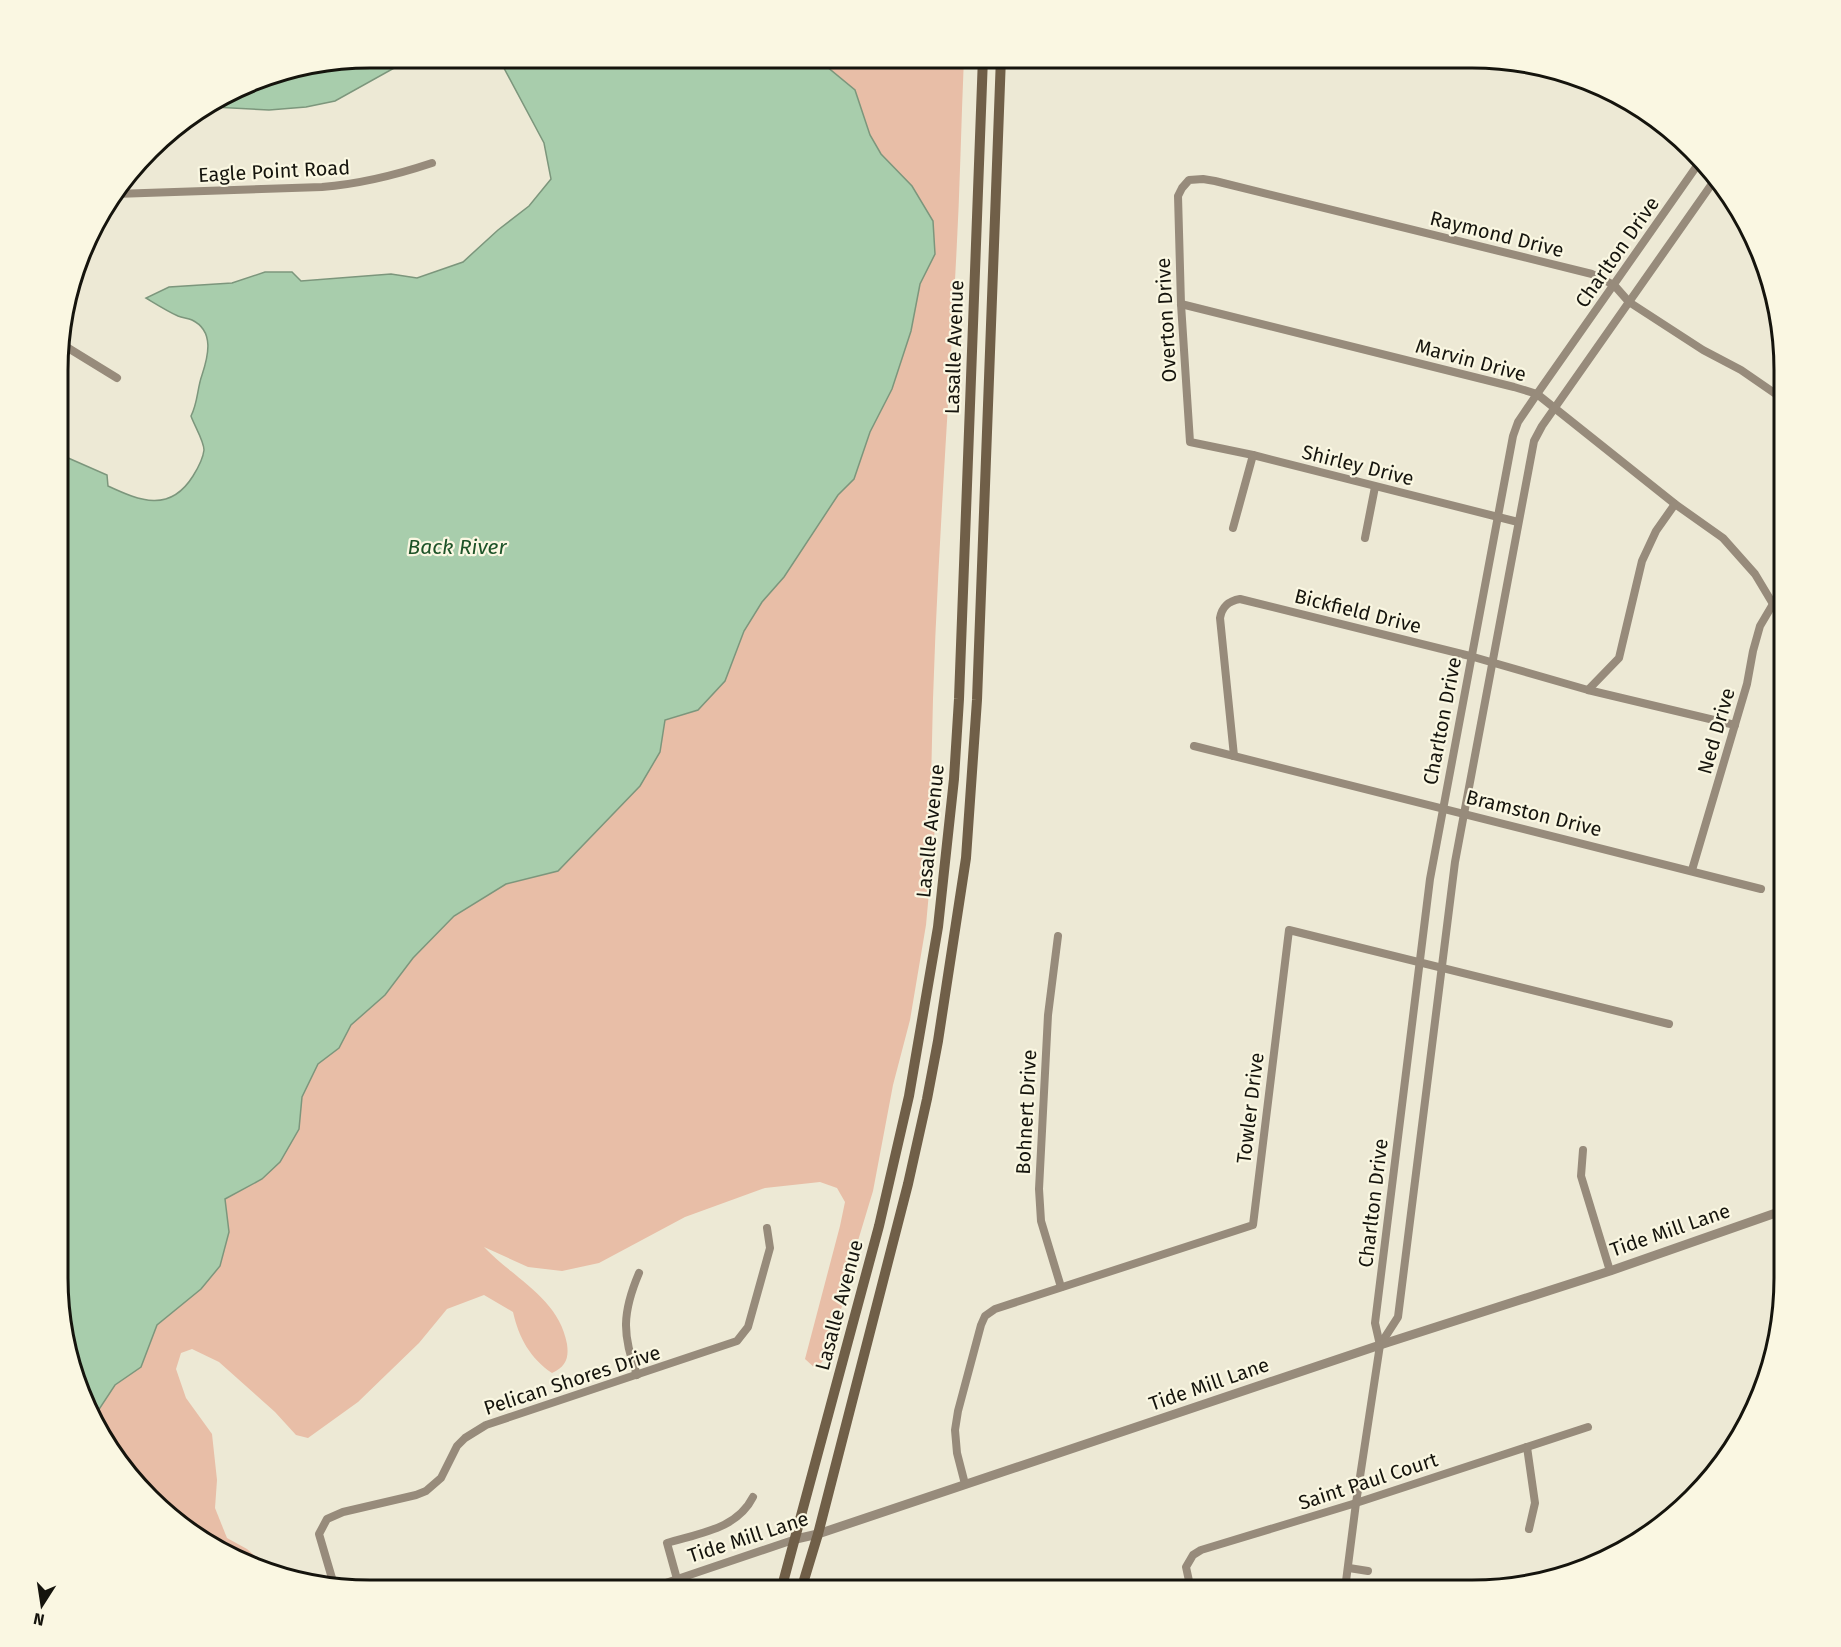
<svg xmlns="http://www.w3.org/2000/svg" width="1841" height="1647" font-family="'Fira Sans',sans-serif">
<rect width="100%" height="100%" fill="#ede9d5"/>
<!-- green -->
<path fill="#e8bea7" d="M811,57H964C961,125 960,193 956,261C947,443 932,623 931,805L936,816L926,925L910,1020L893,1085L873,1191L857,1244L831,1351L816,1369L805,1359L840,1226L845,1202L837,1188L820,1182L765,1188L685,1217L599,1263L562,1271L528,1267L484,1247C513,1278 559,1298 567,1344C569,1358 566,1367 552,1373C530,1358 519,1338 513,1312L484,1295L447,1309L419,1343L358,1402L308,1438L296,1435L275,1412L219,1362L192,1349L181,1353L176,1369L186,1398L212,1434L217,1480L215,1508L227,1538L247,1549L275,1574L232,1558L135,1484L94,1417L115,1385L141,1367L157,1325L201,1289L229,1232L225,1198L262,1179L299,1129L302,1097L318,1064L339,1048L351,1025L385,995L413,958L454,916L506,884L558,871L660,752L665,720L698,710L725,681L744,631L762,602L784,577L838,495L854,479L870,432L892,389L911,331L920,284L935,254L912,186L881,154L870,135L855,90L821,62Z"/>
<!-- water -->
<g fill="#a8cdac" stroke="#7c967c" stroke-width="1.5">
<polygon points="370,57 414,57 335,101 306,107 269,110 211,107 259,80 280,73 298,71 310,67"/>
<path d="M498,57H811L821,62L855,90L870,135L881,154L912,186L933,221L935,254L920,284L911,331L892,389L870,432L854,479L838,495L784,577L762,602L744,631L725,681L698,710L665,720L660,752L640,786L558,871L506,884L454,916L413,958L385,995L351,1025L339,1048L318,1064L302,1097L299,1129L280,1162L262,1179L225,1199L229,1232L220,1266L201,1289L157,1325L141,1367L115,1385L94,1417L81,1397L58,1297L59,454L107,475L108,486C140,501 170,513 193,476C198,468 203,459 204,450C204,441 194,425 191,416C198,402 197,389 202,375C208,357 215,331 192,320C188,318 183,318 178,316C167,311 156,304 146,298L169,287L232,283L265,272H292L301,281L391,274L417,278L463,262L498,230L529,206L551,179L544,143Z"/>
</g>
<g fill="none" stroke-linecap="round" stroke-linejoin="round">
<!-- minor -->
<g stroke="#978b7b" stroke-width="8">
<path d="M115,194L322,187C360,184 396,175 432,163"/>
<polyline points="1181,304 1514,387 1537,394 1675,504 1723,538 1755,574 1773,604 1783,610"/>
<polyline points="60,343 117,378"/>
<polyline points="1518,522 1253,455 1190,442 1181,304 1178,196 1182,188 1189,180 1203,179 1215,181 1592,274 1614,285 1629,302 1703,350 1741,370 1783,399"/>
<polyline points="1233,528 1253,455"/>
<polyline points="1365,538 1375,487"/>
<polyline points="1588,690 1619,658 1642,561 1656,531 1675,504"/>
<polyline points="1194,746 1761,889"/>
<path d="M1234,756L1220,618C1222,607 1228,601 1240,599L1470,656L1588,690L1735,725"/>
<polyline points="1692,870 1747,684 1753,651 1760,626 1773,604"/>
<polyline points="1058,936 1048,1015 1039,1189 1041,1221 1061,1287"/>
<polyline points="1583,1150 1581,1176 1610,1271"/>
<polyline points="1380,1345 1398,1317 1455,862 1534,441 1542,426 1716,178"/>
<path d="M637,1375C622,1335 622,1313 639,1273"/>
<polyline points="1527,1447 1535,1503 1529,1529"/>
<polyline points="965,1484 957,1453 955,1430 958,1411 981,1325 985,1316 995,1309 1253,1225 1289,930 1669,1024"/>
<polyline points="1349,1568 1368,1571"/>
<path d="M677,1579L667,1543C700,1533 737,1529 753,1497"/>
<polyline points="334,1585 319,1534 327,1519 343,1512 416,1495 426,1491 441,1478 457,1446 465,1438 486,1425 737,1341 748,1327 770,1248 767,1228"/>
<polyline points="1345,1589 1356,1503 1380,1345 1375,1323 1430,879 1513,436 1518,422 1537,394 1701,160"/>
<polyline points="645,1590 796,1539"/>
<polyline points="1191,1590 1186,1567 1193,1555 1201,1550 1356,1503 1588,1427"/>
</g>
<!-- tertiary -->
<polyline stroke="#978b7b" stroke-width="9" points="796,1539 818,1534 1380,1345 1610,1271 1784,1210"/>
<!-- secondary -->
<g stroke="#705f48" stroke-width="10">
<polyline points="781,1590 879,1226 909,1096 938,927 954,779 959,699 983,57"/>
<polyline points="801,1590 818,1534 908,1184 927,1099 938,1041 966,858 977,700 1001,57"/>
</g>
</g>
<g text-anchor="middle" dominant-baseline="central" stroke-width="4.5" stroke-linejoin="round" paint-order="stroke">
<!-- street labels -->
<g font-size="20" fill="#15140d" stroke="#faf7e2">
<text transform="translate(274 171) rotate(-3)">Eagle Point Road</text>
<text transform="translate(1497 234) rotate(14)">Raymond Drive</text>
<text transform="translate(1617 252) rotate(-55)">Charlton Drive</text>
<text transform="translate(1166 320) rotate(-93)">Overton Drive</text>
<text transform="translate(954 347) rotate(-88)">Lasalle Avenue</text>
<text transform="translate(1471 360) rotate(15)">Marvin Drive</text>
<text transform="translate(1358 465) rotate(14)">Shirley Drive</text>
<text transform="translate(1358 611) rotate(14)">Bickfield Drive</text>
<text transform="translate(1442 721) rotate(-79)">Charlton Drive</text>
<text transform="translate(1716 731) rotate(-74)">Ned Drive</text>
<text transform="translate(1534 813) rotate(14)">Bramston Drive</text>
<text transform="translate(930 831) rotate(-84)">Lasalle Avenue</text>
<text transform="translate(1250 1108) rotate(-83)">Towler Drive</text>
<text transform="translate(1026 1112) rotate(-87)">Bohnert Drive</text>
<text transform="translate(1373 1203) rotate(-83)">Charlton Drive</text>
<text transform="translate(1670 1230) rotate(-19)">Tide Mill Lane</text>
<text transform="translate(839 1305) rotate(-75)">Lasalle Avenue</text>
<text transform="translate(572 1380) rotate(-18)">Pelican Shores Drive</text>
<text transform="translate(1209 1384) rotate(-19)">Tide Mill Lane</text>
<text transform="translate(1368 1481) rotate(-18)">Saint Paul Court</text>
<text transform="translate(748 1537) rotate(-18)">Tide Mill Lane</text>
</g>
<!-- water labels -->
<g font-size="21" font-style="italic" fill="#1d5328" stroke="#faf7e2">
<text x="457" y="547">Back River</text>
</g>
</g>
<!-- crop -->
<path d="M0 0H1841V1647H0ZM370 68H1472A302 302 0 0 1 1774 370V1278A302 302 0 0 1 1472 1580H370A302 302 0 0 1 68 1278V370A302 302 0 0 1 370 68Z" fill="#faf7e2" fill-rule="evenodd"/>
<path fill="none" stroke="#15140d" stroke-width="3" d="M370 68H1472A302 302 0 0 1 1774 370V1278A302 302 0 0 1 1472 1580H370A302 302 0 0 1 68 1278V370A302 302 0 0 1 370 68Z"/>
<!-- north arrow -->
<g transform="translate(42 1605) rotate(192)" stroke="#faf7e2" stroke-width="4.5" paint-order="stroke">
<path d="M0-4.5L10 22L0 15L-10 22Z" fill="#15140d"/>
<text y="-9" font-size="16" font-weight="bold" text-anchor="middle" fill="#15140d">N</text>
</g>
</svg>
